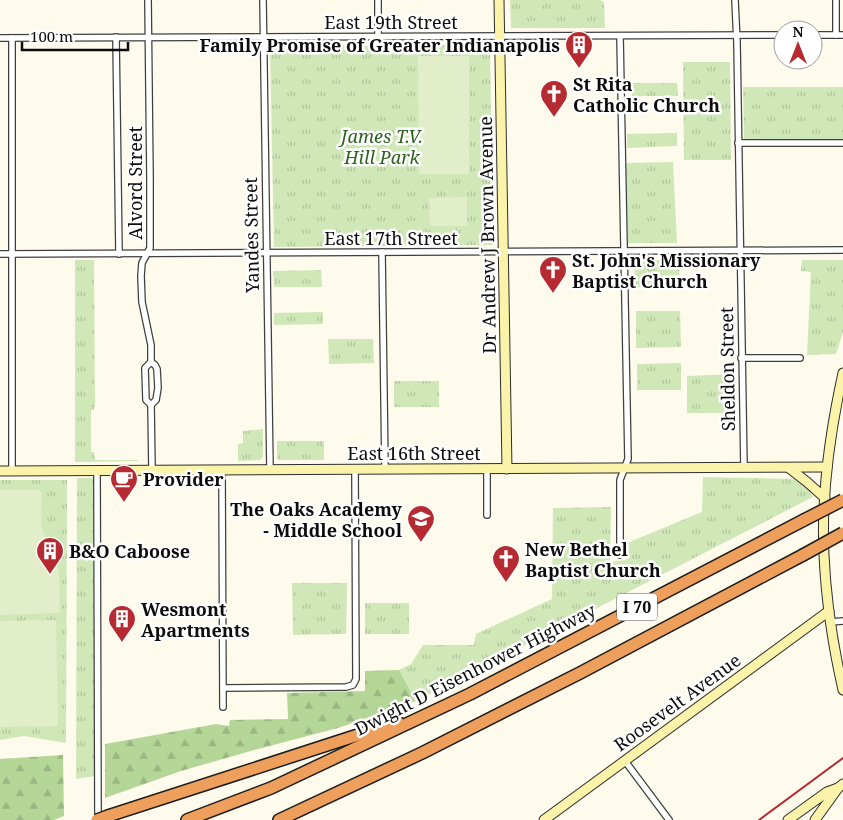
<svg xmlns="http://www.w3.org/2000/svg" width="843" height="820" font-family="'Noto Serif',serif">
<defs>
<pattern id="grass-tufts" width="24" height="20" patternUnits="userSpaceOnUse" patternTransform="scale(1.25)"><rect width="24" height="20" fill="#d0e7b8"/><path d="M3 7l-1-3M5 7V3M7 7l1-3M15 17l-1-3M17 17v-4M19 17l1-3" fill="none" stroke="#b1c59d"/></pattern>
<pattern id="forest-firs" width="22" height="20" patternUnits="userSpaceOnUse" patternTransform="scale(1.25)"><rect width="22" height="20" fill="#b4d798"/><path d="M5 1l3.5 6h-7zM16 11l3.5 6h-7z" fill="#9ab782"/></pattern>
</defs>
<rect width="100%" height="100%" fill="#fefbec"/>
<!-- grass -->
<g fill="url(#grass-tufts)">
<polygon points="510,0 600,0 604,2 605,28 511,28"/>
<polygon points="490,45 493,245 274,247 270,46"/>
<polygon points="683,62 730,62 731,160 684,160"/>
<polygon points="632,83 677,83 678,96 632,96"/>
<polygon points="743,87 843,87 843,139 745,141 744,138"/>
<polygon points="677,133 677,146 627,148 627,134"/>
<polygon points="673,162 677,243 628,243 626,163"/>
<polygon points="75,260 94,260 95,407 94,407 94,410 91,410 91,452 94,452 95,460 138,460 138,461 75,462"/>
<polygon points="634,260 679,260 680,287 635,287"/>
<polygon points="802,260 843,260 843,332 836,354 807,355 811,272 801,271"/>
<polygon points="321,270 322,287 274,287 273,271"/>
<polygon points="636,311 680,311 681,347 636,348"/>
<polygon points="323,312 323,324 274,325 274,313"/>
<polygon points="328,339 373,339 374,363 329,364"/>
<polygon points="681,363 681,390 637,390 637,364"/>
<polygon points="736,374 737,413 687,413 687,376"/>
<rect x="394" y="381" width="45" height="26"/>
<polygon points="263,429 263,457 260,460 238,461 238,444 243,443 243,431"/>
<polygon points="277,441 324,441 324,460 279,460 277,459"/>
<polygon points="703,477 794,479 808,487 813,497 416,701 399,670 411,664 423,645 474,645 476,634 552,599 553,508 611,507 610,562 626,560 627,543 702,512"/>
<polygon points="77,478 93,478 95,776 76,779"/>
<polygon points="0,480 67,480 66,743 24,736 0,740"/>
<polygon points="292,583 347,583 346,634 293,635"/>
<rect x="365" y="603" width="44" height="31"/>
</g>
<!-- forest -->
<g fill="url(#forest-firs)">
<polygon points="399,670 416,701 338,728 258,749 181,771 105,798 105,744 216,724 229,726 230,720 288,719 287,693 365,691 365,671"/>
<polygon points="63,755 64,816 54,820 0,820 0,759"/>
</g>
<!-- pitch -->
<g fill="#e1eec9">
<polygon points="418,56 469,56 469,174 419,174"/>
<polygon points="467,197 467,226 430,226 429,198"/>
<polygon points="0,490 37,490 42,492 41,526 59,572 60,613 0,615"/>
<polygon points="56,620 58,726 0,727 0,621"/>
</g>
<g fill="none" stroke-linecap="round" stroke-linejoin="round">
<defs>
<g id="street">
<polyline points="148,0 150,177 150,248 142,263 141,276 142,302 151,345 151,362 145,368 146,400 151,405"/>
<polyline points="263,0 270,470"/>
<polyline points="378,0 378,37"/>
<polyline points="735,0 737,43 744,468"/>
<polyline points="836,0 836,35"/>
<polyline points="813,35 843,35"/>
<polyline points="116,37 119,254"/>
<polyline points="0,38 783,35"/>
<polyline points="12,38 12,471"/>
<polyline points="738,143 843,143"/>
<polyline points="382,252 385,469"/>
<polyline points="0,254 843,250"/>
<polyline points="741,358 800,358"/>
<polyline points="151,362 155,365 157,369 158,388 156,400 151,405 152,470"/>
<polyline points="487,469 487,515"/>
<polyline points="222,470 223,707"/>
<polyline points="97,471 98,820"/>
<polyline points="620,555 620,480 628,459 620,36"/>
<polyline points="830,622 843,621"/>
<polyline points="223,688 346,687 353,685 356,679 355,470"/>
<polyline points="625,761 669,820"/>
</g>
<g id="secondary">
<polyline points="499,0 507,469"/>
<path d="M843,373C830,432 821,494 824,555C826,600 833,646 843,690"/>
<polyline points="789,468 807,482 825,498"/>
<polyline points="0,471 827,467"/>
<polyline points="544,820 829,611"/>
<polyline points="788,820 827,792 838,788 843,784"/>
<polyline points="815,820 838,788"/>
</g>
<g id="highway">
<polyline points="108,816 398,722"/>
<polyline points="187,820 271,788 470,694 804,520"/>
<polyline points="279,820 422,753 580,673 803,555"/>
</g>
</defs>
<!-- street casing -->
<use href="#street" stroke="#3f3f3f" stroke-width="8"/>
<!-- secondary casing -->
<use href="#secondary" stroke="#2e2e2e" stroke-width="11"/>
<!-- highway casing -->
<use href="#highway" stroke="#1d1d1d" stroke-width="14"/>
<!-- street -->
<use href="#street" stroke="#fff" stroke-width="5.5"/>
<!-- secondary -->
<use href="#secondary" stroke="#fbf3aa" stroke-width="9"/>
<!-- highway -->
<use href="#highway" stroke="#ee9f5b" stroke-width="11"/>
<!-- rail -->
<polyline stroke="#b62b31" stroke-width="2" points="759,820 843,758"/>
<defs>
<g id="highway-bridge">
<polyline points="804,520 843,500"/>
<polyline points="803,555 843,533"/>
<polyline points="97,820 108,816"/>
</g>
</defs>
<!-- highway-bridge casing -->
<use href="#highway-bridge" stroke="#1d1d1d" stroke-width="14" stroke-linecap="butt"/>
<!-- highway-bridge -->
<use href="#highway-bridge" stroke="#ee9f5b" stroke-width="11"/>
</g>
<!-- icons -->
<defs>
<symbol id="building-pin" viewBox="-11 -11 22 30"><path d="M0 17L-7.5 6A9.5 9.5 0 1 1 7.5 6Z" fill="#b62b31" stroke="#fff"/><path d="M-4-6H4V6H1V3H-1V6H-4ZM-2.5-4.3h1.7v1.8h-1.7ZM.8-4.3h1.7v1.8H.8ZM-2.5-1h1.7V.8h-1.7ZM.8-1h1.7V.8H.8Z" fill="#fff"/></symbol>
<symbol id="church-pin" viewBox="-11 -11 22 30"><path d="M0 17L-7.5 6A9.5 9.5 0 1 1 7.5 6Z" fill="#b62b31" stroke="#fff"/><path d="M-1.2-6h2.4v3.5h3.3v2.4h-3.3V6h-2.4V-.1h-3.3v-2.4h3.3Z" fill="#fff"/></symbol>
<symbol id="cafe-pin" viewBox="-11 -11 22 30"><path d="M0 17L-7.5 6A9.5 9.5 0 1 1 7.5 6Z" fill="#b62b31" stroke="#fff"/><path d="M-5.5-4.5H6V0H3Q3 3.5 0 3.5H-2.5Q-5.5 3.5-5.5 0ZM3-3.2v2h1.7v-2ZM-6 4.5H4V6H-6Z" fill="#fff"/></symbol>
<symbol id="school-pin" viewBox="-11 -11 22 30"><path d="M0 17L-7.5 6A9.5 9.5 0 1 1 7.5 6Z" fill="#b62b31" stroke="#fff"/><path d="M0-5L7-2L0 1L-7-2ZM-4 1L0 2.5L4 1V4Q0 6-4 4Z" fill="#fff"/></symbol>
</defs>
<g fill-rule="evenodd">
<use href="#building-pin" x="563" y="29" width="32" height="43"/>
<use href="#church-pin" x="538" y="78" width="32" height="43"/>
<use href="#church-pin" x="537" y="254" width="32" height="43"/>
<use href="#cafe-pin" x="108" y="463" width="32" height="43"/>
<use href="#school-pin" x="405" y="503" width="32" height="43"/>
<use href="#building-pin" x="34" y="535" width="32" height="43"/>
<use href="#church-pin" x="490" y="543" width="32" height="43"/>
<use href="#building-pin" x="106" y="603" width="32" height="43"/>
</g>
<g text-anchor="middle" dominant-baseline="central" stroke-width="5" stroke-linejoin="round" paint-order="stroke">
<!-- shield labels -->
<rect fill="#fff" stroke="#555" stroke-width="1" x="617" y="593.5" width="40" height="27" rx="4"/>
<g font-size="16" font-weight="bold" fill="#0c0c0c">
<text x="637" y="607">I 70</text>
</g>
<!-- street labels -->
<g font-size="18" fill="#0c0c0c" stroke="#fff">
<text x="391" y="22">East 19th Street</text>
<text transform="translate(135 183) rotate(-90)">Alvord Street</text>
<text transform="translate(251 235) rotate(-91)">Yandes Street</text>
<text transform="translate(487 235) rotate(-91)">Dr Andrew J Brown Avenue</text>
<text x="391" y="238">East 17th Street</text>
<text transform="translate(727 369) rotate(-91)">Sheldon Street</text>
<text x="414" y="453">East 16th Street</text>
<text transform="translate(475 669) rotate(-27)">Dwight D Eisenhower Highway</text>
<text transform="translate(677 702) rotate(-36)">Roosevelt Avenue</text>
</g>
<!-- poi labels -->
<g font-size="18" font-weight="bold" fill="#0c0c0c" stroke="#fff" text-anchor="start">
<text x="560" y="45" text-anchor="end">Family Promise of Greater Indianapolis</text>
<text x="573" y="84">St Rita<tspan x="573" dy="21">Catholic Church</tspan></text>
<text x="572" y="260">St. John's Missionary<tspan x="572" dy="21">Baptist Church</tspan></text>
<text x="143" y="479">Provider</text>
<text x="402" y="509" text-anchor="end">The Oaks Academy<tspan x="402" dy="21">- Middle School</tspan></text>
<text x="525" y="549">New Bethel<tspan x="525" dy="21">Baptist Church</tspan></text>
<text x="69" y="551">B&amp;O Caboose</text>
<text x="141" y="609">Wesmont<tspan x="141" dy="21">Apartments</tspan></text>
</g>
<!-- park labels -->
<g font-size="18" font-style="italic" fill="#2d6120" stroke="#fff">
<text x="382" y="136">James T.V.<tspan x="382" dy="21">Hill Park</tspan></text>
</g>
</g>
<!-- north arrow -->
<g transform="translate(798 45)"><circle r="24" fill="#ffffff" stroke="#9e9e9e"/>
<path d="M0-4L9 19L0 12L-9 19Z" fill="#b62b31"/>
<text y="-8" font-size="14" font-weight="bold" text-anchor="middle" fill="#0c0c0c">N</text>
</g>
<!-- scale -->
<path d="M22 42v8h106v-8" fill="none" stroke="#0c0c0c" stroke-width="2.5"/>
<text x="30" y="42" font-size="15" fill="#0c0c0c" stroke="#ffffff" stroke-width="4" paint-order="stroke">100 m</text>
</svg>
